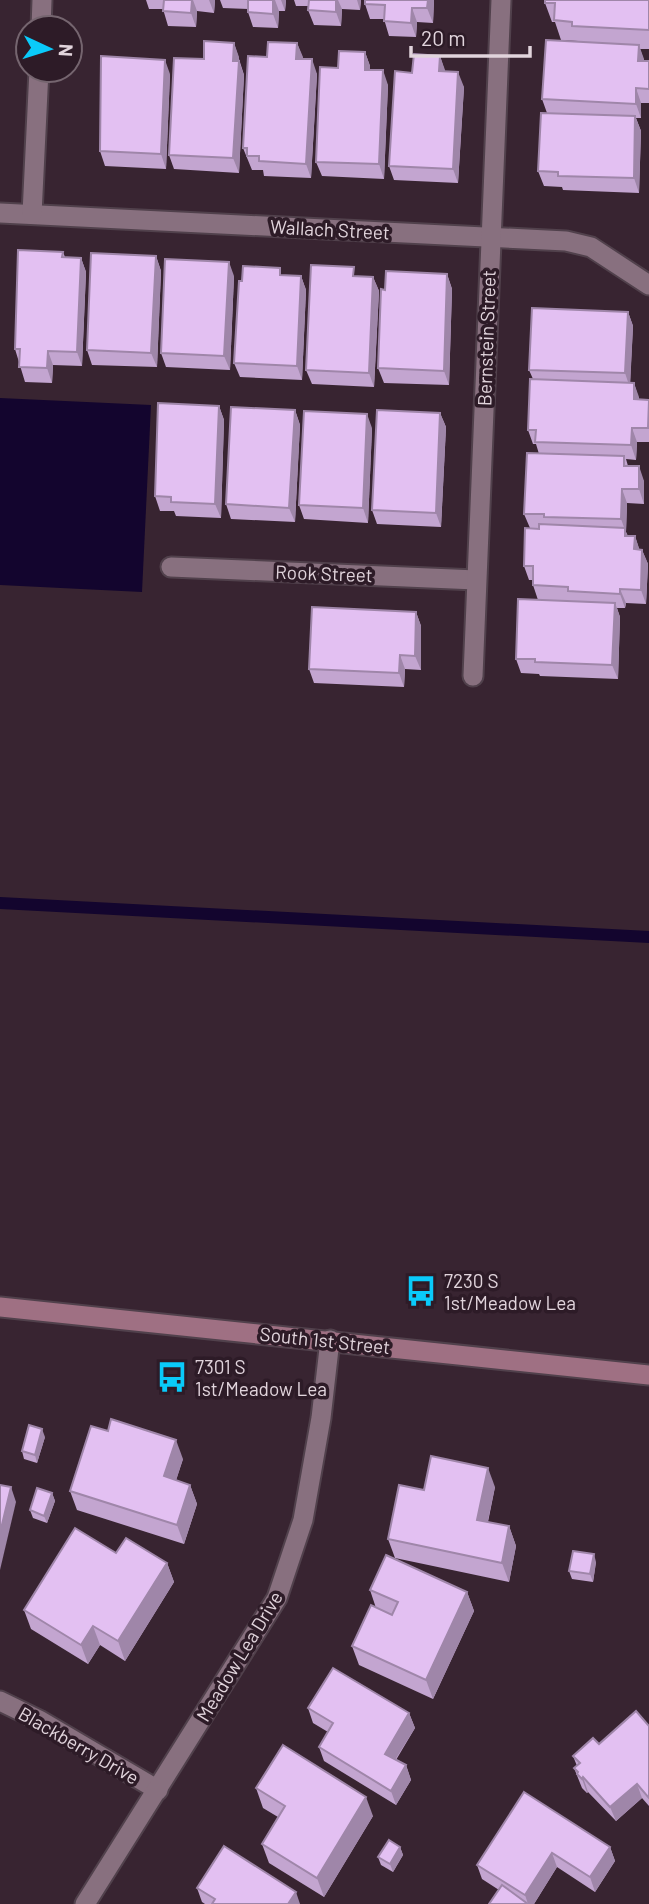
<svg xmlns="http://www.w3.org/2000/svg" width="649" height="1904" font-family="Barlow,sans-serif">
<rect width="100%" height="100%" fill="#382431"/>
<!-- water -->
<polygon fill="#13052e" points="0,398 151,405 142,592 0,585"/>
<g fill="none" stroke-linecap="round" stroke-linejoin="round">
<!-- stream -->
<polyline stroke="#13052e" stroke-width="12" points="0,903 649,937"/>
<defs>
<g id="minor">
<polyline points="41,28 42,0"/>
<polyline points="0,213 566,241 591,247 649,285"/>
<polyline points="32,214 39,70"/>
<polyline points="171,567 476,580"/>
<polyline points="473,676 501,0"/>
<polyline points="0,1701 39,1720 158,1790"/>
</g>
<polyline id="tertiary" points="85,1904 277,1598 303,1520 321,1418 330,1340"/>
<polyline id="secondary" points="0,1307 649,1375"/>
</defs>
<!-- minor casing -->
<use href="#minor" stroke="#51414c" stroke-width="23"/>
<!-- tertiary casing -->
<use href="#tertiary" stroke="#51414c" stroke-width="23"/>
<!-- secondary casing -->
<use href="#secondary" stroke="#51414c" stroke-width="23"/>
<!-- minor -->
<use href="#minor" stroke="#88707f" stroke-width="19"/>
<!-- tertiary -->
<use href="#tertiary" stroke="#88707f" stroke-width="19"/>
<!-- secondary -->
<use href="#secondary" stroke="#9f7083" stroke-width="19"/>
</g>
<!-- wall -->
<g fill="#c3a5d0">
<polygon points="146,0 215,0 214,13 197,11 196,27 168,26 163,9 149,9"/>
<polygon points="220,0 286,0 285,11 279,11 278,28 253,27 248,12 248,9 223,8"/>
<polygon points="294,0 361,0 360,10 342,9 341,26 314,25 308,10 308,6 296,6"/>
<polygon points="365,0 434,0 433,23 417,22 416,37 389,36 384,19 370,19 365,4"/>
<polygon points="649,0 649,49 640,49 644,61 649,61 649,103 641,103 641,118 636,118 641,131 639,193 563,190 562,187 544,186 538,171 547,113 542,99 578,42 578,41 561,40 555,22 552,22 545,3"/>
<polygon points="234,43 244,75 239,173 174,169 169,155 204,59"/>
<polygon points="297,43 303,59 317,74 311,178 264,176 263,170 252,170 243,148 267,57"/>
<polygon points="365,52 370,66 370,70 388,85 384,179 322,176 316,162 338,68"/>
<polygon points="440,56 445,72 464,87 458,183 394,180 389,166 412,73"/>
<polygon points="170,74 166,169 105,166 100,151"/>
<polygon points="63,252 65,257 81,258 86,272 82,366 53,365 52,383 25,382 15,349"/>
<polygon points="156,256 161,271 157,367 92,365 87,350"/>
<polygon points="447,274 452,289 449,385 384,383 378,368 385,290"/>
<polygon points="283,275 301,276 306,290 302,380 240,377 234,363 242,281"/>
<polygon points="234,276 230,370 166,367 161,353"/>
<polygon points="357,276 373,277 379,291 374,387 312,384 306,370"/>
<polygon points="628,312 633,326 630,383 634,383 639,400 649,400 649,442 637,442 636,460 626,459 628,466 644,481 644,504 627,503 626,532 628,536 635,536 639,549 642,550 648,564 646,604 626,603 625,608 617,608 620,617 618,679 540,676 539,674 521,673 516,659 538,600 533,585 533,580 529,580 524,566 539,529 530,528 524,514 539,454 536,444 533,444 528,430 533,379 529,370"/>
<polygon points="219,406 224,420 221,518 176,516 174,511 160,511 155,496"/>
<polygon points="295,410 300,425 295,522 231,519 226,504"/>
<polygon points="440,413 446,427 441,527 377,524 372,510"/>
<polygon points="372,428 368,523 304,519 299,505"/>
<polygon points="416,612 421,626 421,670 405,669 404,687 314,683 309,669"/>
<polygon points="45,1437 37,1463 24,1459 22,1451"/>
<polygon points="183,1459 176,1480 190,1485 197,1504 184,1544 77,1510 70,1491"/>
<polygon points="495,1487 488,1522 509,1526 516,1546 509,1582 395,1558 388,1539 424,1490"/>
<polygon points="52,1493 55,1501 47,1523 33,1518 30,1510"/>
<polygon points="116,1553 167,1563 174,1582 125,1661 100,1645 88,1664 31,1629 24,1610"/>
<polygon points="596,1562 593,1582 572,1579 569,1571"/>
<polygon points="370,1590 467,1592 474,1611 433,1699 359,1665 352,1646 376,1608"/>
<polygon points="308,1708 409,1713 415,1728 396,1760 406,1765 411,1780 396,1805 324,1761 319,1747 328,1732 313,1723"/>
<polygon points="649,1726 649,1806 642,1798 616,1821 588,1792 587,1793 582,1788 574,1768 577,1766 573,1756 599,1744"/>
<polygon points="256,1788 373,1816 324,1897 269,1863 262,1844 278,1817 263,1808"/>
<polygon points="524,1792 610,1847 615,1861 595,1892 557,1867 534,1904 489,1904 499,1890 482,1879 477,1865"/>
<polygon points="400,1847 403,1855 393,1872 381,1865 378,1857"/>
<polygon points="197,1888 300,1904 205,1904 202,1902"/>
</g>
<!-- shaded-wall -->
<g fill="#9f86a9">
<polygon points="192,0 193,0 197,11 196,27 191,13"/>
<polygon points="209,0 215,0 214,13"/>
<polygon points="273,0 275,0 279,11 278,28 273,14"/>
<polygon points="281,0 286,0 285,11"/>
<polygon points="336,0 338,0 342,9 341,26 336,12"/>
<polygon points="357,0 361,0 360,10"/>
<polygon points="428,0 434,0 433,23 427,8"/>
<polygon points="412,8 417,22 416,37 411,23"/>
<polygon points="234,43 239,57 238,72 239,61 244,75 239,173 233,158"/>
<polygon points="297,43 303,57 302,73 296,59"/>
<polygon points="639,45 644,59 643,75 638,61"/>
<polygon points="365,52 370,66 370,84 365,70"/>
<polygon points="440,56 445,70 444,86 439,71"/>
<polygon points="312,59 317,74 311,178 306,164"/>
<polygon points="165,60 170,74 166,169 161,154"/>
<polygon points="383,70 388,85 384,179 379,164"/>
<polygon points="458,72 464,87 458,183 453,169"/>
<polygon points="636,88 641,103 641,118 636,104"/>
<polygon points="635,116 641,131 639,193 634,178"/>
<polygon points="156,256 161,271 157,367 151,353"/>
<polygon points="81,258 86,272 82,366 77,352"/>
<polygon points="229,262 234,276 230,370 224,356"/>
<polygon points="447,274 452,289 449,385 444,371"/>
<polygon points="301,276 306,290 302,380 297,366"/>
<polygon points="373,277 379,291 374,387 369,373"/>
<polygon points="628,312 633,326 630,388 625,373"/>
<polygon points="48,351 53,365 52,383 47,368"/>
<polygon points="634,383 639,397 639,414 634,399"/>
<polygon points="219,406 224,420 221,518 215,504"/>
<polygon points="295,410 300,425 295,522 289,508"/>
<polygon points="440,413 446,427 441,527 436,513"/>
<polygon points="367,414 372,428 368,523 363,508"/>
<polygon points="632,428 637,442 636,460 631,445"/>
<polygon points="639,466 644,481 644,504 639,489"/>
<polygon points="622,489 627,503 626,532 630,543 625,536 625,530 621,519"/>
<polygon points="635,536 640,551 634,549"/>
<polygon points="642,550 648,564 646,604 641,590"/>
<polygon points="620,589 626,603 625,608 620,594"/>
<polygon points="615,603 620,617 618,679 612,665"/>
<polygon points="416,612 421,626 421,670 415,656"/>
<polygon points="400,655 405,669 404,687 399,673"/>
<polygon points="42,1429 45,1437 37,1463 35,1455"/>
<polygon points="176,1440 183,1459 171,1496 164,1476"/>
<polygon points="488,1468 495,1487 484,1539 477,1520"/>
<polygon points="190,1485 197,1504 184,1544 177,1525"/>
<polygon points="11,1487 16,1502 0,1570 0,1533"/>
<polygon points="52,1493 55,1501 47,1523 44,1516"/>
<polygon points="509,1526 516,1546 509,1582 502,1563"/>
<polygon points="594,1554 596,1562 593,1582 590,1574"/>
<polygon points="167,1563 174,1582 125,1661 118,1641"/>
<polygon points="467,1592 474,1611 433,1699 426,1680"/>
<polygon points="93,1626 100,1645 88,1664 81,1645"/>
<polygon points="409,1713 415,1728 390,1768 385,1754"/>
<polygon points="406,1765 411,1780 396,1805 391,1791"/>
<polygon points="583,1777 588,1792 587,1793 582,1779"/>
<polygon points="637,1784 642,1798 616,1821 610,1807"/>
<polygon points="366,1797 373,1816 324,1897 317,1878"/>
<polygon points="400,1847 403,1855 393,1872 390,1864"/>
<polygon points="610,1847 615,1861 595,1892 590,1877"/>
<polygon points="552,1853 557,1867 534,1904 528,1904 525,1895"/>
<polygon points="296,1892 300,1904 288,1904"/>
</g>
<!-- building -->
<g fill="#e3c0f2" stroke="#9f86a9" stroke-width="2">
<polygon points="164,0 192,0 191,13 163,11"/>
<polygon points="248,0 273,0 273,14 248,12"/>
<polygon points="309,0 336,0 336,12 308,10"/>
<polygon points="365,0 428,0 427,8 412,8 411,23 384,21 385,5 365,4"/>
<polygon points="545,0 649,0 649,30 572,26 572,22 554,20 555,3 545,3"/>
<polygon points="546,40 639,45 638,61 649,61 649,89 636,88 636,104 542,99"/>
<polygon points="204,41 234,43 233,61 239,61 233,158 169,155 174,58 204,59"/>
<polygon points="268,42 297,43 296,59 312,59 306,164 259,161 259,156 247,156 247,148 243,148 248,56 267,57"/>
<polygon points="339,51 365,52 365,70 383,70 379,164 316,162 320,67 338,68"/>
<polygon points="414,54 440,56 439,71 458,72 453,169 389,166 395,71 412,73"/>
<polygon points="101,56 165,60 161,154 100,151"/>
<polygon points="541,113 635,116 634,178 558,176 558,172 538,171"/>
<polygon points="18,250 63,252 62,257 81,258 77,352 48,351 47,368 19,367 20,349 15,349"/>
<polygon points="91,253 156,256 151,353 87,350"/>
<polygon points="165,259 229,262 224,356 161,353"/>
<polygon points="311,265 354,267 353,276 373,277 369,373 306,370"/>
<polygon points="243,266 280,268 280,275 301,276 297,366 234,363 239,281 242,281"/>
<polygon points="386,271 447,274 444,371 378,368 381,289 385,290"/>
<polygon points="532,308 628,312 625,373 529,370"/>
<polygon points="530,379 634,383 634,399 649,400 648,428 632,428 631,445 535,442 536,430 528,430"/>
<polygon points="158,403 219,406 215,504 171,502 171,497 155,496"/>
<polygon points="231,407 295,410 289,508 226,504"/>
<polygon points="377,410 440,413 436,513 372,510"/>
<polygon points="304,411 367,414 363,508 299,505"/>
<polygon points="527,453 624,456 624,466 639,466 639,489 622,489 621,519 544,517 544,514 524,514"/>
<polygon points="539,524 625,528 625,536 635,536 634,549 642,550 641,590 620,589 620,594 568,591 568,587 533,585 533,566 524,566 525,528 539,529"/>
<polygon points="518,599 615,603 612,665 535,662 535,659 516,659"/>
<polygon points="312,607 416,612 415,656 400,655 399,673 309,669"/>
<polygon points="111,1419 176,1440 164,1476 190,1485 177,1525 70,1491 91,1426 108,1431"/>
<polygon points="29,1425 42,1429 35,1455 22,1451"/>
<polygon points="431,1456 488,1468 477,1520 509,1526 502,1563 388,1539 399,1485 424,1490"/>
<polygon points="0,1485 11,1487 0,1533"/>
<polygon points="37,1488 52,1493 44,1516 30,1510"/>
<polygon points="75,1528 116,1553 126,1538 167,1563 118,1641 93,1626 81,1645 24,1610"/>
<polygon points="573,1551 594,1554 590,1574 569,1571"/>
<polygon points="386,1555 467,1592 426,1680 352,1646 371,1605 392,1615 398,1602 370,1590"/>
<polygon points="333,1668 409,1713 385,1754 406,1765 391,1791 319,1747 333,1723 308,1708"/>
<polygon points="636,1711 649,1726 649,1798 637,1784 610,1807 583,1777 582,1779 577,1774 578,1772 574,1768 580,1763 573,1756 593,1738 599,1744"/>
<polygon points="283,1745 366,1797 317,1878 262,1844 285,1806 256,1788"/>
<polygon points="524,1792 610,1847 590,1877 552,1853 525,1895 477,1865"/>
<polygon points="389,1840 400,1847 390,1864 378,1857"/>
<polygon points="224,1846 296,1892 288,1904 212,1904 215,1899 197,1888"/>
<polygon points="502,1885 528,1904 489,1904"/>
</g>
<!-- icons -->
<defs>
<symbol id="bus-bare" viewBox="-9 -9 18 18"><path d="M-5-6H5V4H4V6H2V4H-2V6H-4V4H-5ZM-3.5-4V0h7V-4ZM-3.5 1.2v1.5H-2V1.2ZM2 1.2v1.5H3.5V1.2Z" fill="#0acafa" stroke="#2d1b27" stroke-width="2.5" paint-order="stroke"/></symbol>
</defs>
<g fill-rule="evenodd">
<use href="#bus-bare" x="399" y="1269" width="44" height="44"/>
<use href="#bus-bare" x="150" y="1355" width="44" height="44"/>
</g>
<g text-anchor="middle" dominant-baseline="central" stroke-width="7" stroke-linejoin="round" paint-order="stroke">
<!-- street labels -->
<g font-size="19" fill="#e1d4dc" stroke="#2d1b27">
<text transform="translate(330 229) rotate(3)">Wallach Street</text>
<text transform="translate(486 338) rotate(-88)">Bernstein Street</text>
<text transform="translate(324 573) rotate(2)">Rook Street</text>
<text transform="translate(325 1340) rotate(6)">South 1st Street</text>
<text transform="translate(239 1656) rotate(-59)">Meadow Lea Drive</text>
<text transform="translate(79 1745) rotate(30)">Blackberry Drive</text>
</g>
<!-- poi labels -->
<g font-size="19" fill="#e1d4dc" stroke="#2d1b27" text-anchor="start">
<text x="444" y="1280">7230 S<tspan x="444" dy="22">1st/Meadow Lea</tspan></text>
<text x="195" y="1366">7301 S<tspan x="195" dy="22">1st/Meadow Lea</tspan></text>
</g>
</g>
<!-- north arrow -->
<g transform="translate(49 49) rotate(94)"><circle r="33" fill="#2d1b27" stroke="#75656f" stroke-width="2"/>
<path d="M0-5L12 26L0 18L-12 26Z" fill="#0acafa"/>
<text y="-10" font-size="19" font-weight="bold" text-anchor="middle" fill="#e1d4dc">N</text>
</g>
<!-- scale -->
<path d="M411 46v10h119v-10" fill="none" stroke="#e1d4dc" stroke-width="3.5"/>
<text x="421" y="46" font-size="21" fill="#e1d4dc" stroke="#2d1b27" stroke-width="5" paint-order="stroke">20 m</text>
</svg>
